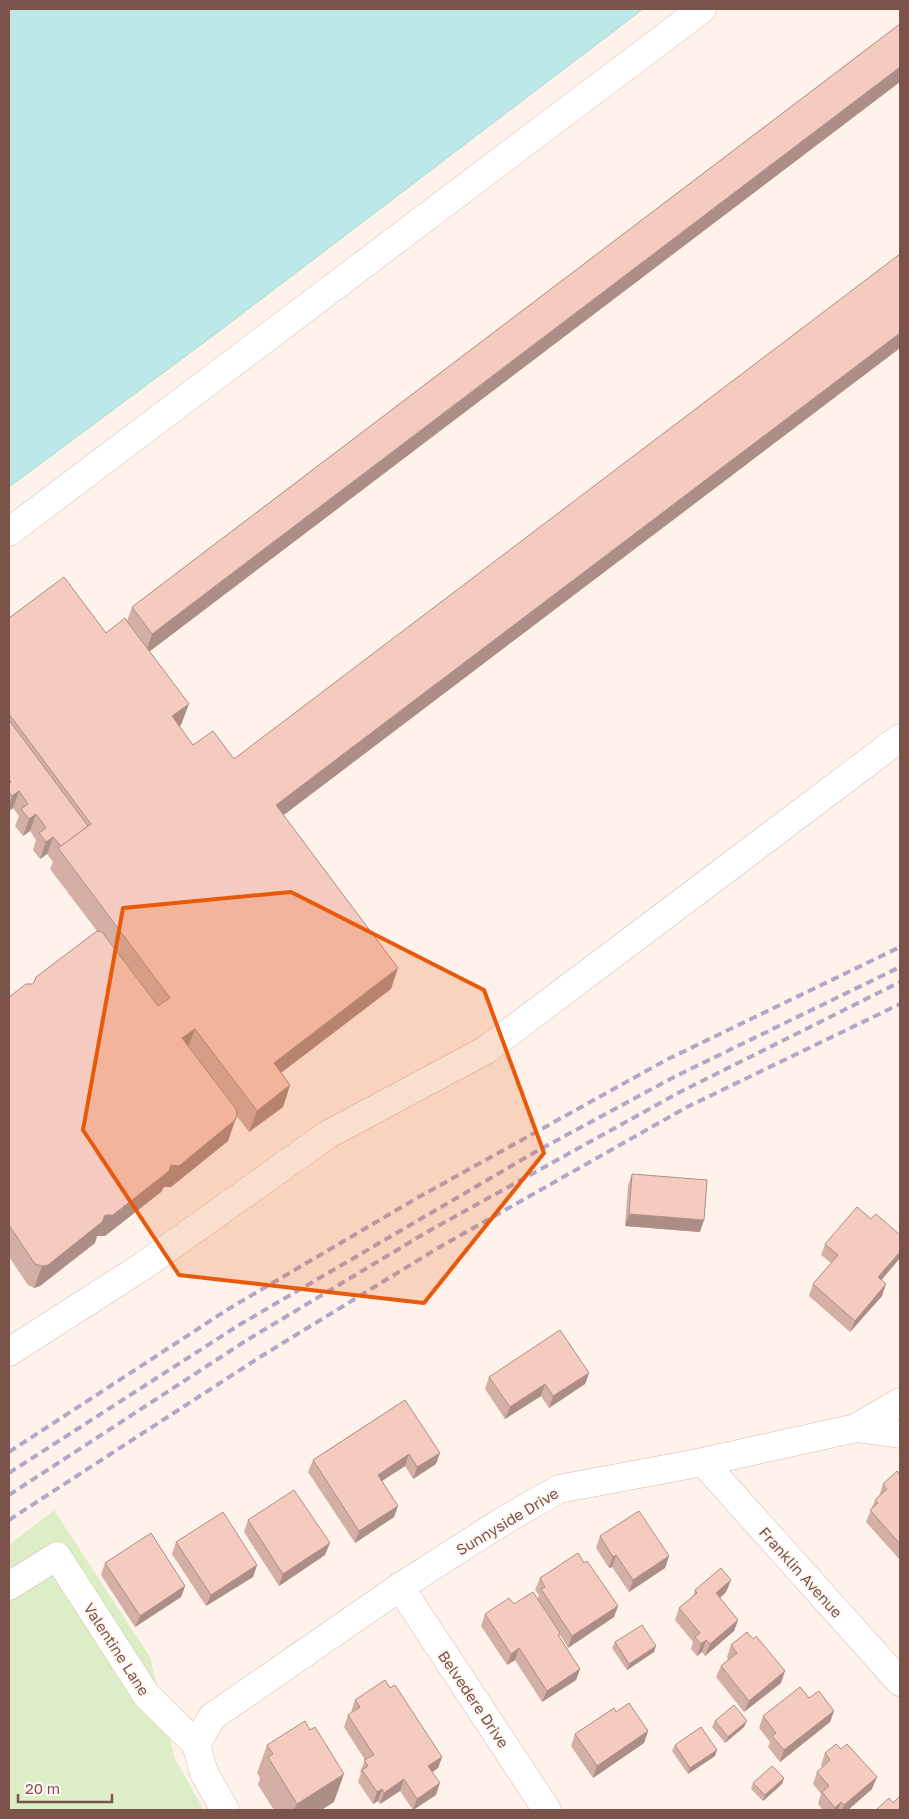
<svg xmlns="http://www.w3.org/2000/svg" width="909" height="1819" font-family="'Golos Text',sans-serif">
<rect width="100%" height="100%" fill="#fef2ea"/>
<!-- green -->
<polygon fill="#ddedc6" points="54,1510 150,1657 175,1759 204,1810 9,1810 9,1545"/>
<!-- water -->
<polygon fill="#bce9e7" stroke="#a2dcda" points="9,9 643,9 218,332 9,487"/>
<g fill="none" stroke-linecap="round" stroke-linejoin="round">
<defs>
<g id="minor">
<polyline points="9,532 702,9"/>
<polyline points="9,1352 143,1266 327,1135 486,1050 900,738"/>
<polyline points="856,1428 900,1434"/>
<polyline points="703,1462 900,1682"/>
<polyline points="9,1586 57,1556 147,1696 196,1744 204,1773 225,1810"/>
<polyline points="400,1587 547,1810"/>
<polyline points="196,1744 212,1717 400,1587 503,1521 559,1489 703,1462 856,1428 900,1402"/>
</g>
</defs>
<!-- minor casing -->
<use href="#minor" stroke="#d4bab0" stroke-width="29"/>
<!-- minor -->
<use href="#minor" stroke="#fff" stroke-width="28"/>
<!-- rail -->
<g stroke="#b2a6ca" stroke-width="4" stroke-dasharray="8 5" stroke-linecap="butt">
<polyline points="9,1452 230,1308 417,1198 666,1060 900,947"/>
<polyline points="9,1473 239,1325 537,1151 674,1077 900,967"/>
<polyline points="9,1495 247,1340 427,1232 680,1092 900,982"/>
<polyline points="9,1520 260,1357 438,1248 687,1107 900,1004"/>
</g>
</g>
<!-- wall -->
<g fill="#d3afa5">
<polygon points="900,24 149,651 181,725 179,726 193,745 234,759 900,348 283,815 391,989 281,1073 290,1085 283,1107 249,1132 237,1116 228,1141 171,1187 164,1187 161,1192 105,1236 97,1236 95,1243 40,1286 34,1288 28,1285 9,1257 9,997 33,984 97,931 50,869 53,862 47,854 40,859 33,850 36,840 30,831 23,836 15,826 19,816 13,808 9,811 9,618 106,633 127,621 132,607"/>
<polygon points="632,1174 700,1232 625,1226 628,1186"/>
<polygon points="871,1219 900,1235 900,1258 881,1280 882,1296 850,1332 809,1296 813,1284 831,1263 821,1255 825,1244"/>
<polygon points="589,1373 585,1384 549,1408 541,1396 505,1419 485,1389 489,1377"/>
<polygon points="405,1400 436,1464 413,1479 405,1466 382,1481 398,1506 394,1517 355,1543 308,1472 313,1460"/>
<polygon points="900,1475 900,1560 866,1522 875,1500 879,1496 883,1484"/>
<polygon points="248,1520 325,1555 279,1586 244,1532"/>
<polygon points="600,1536 669,1556 665,1568 629,1592 612,1567 609,1568 596,1548"/>
<polygon points="176,1542 257,1565 253,1577 206,1606 172,1554"/>
<polygon points="105,1563 185,1586 181,1597 135,1627 101,1575"/>
<polygon points="584,1563 618,1606 614,1617 568,1648 560,1635 559,1636 580,1669 576,1680 542,1702 515,1660 507,1665 481,1626 485,1614 514,1604 537,1599 539,1595 535,1590 540,1578"/>
<polygon points="731,1580 726,1592 720,1598 738,1620 734,1631 705,1656 702,1652 697,1656 691,1649 693,1642 675,1620 679,1608 693,1597 695,1590"/>
<polygon points="615,1642 654,1652 627,1670 612,1648"/>
<polygon points="731,1645 781,1683 744,1712 716,1677 721,1666 728,1659 727,1657"/>
<polygon points="809,1698 834,1711 830,1722 780,1762 768,1747 770,1742 759,1728 763,1716"/>
<polygon points="355,1700 442,1757 438,1768 433,1772 436,1795 413,1810 400,1791 380,1804 378,1801 373,1804 358,1782 361,1773 360,1772 365,1760 344,1727 348,1715 352,1713 351,1712"/>
<polygon points="616,1712 648,1731 644,1743 593,1778 571,1746 575,1734"/>
<polygon points="715,1721 744,1727 725,1743 712,1727"/>
<polygon points="267,1745 334,1802 321,1810 274,1810 258,1785 260,1778 257,1773"/>
<polygon points="675,1745 715,1756 688,1774 672,1751"/>
<polygon points="825,1753 872,1789 848,1810 823,1810 818,1804 821,1794 813,1784 817,1772 822,1767 821,1765"/>
<polygon points="784,1778 782,1784 763,1801 751,1789 753,1783"/>
</g>
<!-- shaded-wall -->
<g fill="#ac8e86">
<polygon points="900,67 900,82 145,655 152,634"/>
<polygon points="900,333 900,348 268,827 276,805"/>
<polygon points="189,704 181,725 164,737 172,716"/>
<polygon points="19,791 13,808 9,811 9,805 12,796"/>
<polygon points="36,814 30,831 23,836 29,819"/>
<polygon points="53,837 47,854 40,859 46,842"/>
<polygon points="398,968 391,989 266,1084 274,1063"/>
<polygon points="195,1029 187,1050 182,1038"/>
<polygon points="290,1085 283,1107 249,1132 257,1111"/>
<polygon points="235,1120 228,1141 171,1187 164,1187 161,1192 105,1236 97,1236 95,1243 40,1286 34,1288 42,1266 105,1215 171,1165"/>
<polygon points="629,1214 704,1220 700,1232 625,1226"/>
<polygon points="900,1252 900,1258 874,1289 878,1277"/>
<polygon points="886,1284 882,1296 850,1332 855,1321"/>
<polygon points="589,1373 585,1384 549,1408 553,1396"/>
<polygon points="545,1384 541,1396 505,1419 510,1407"/>
<polygon points="440,1453 436,1464 413,1479 417,1467"/>
<polygon points="409,1454 405,1466 374,1486 378,1475"/>
<polygon points="398,1506 394,1517 355,1543 359,1531"/>
<polygon points="330,1543 325,1555 279,1586 283,1574"/>
<polygon points="616,1555 612,1567 609,1568 613,1557"/>
<polygon points="669,1556 665,1568 629,1592 633,1580"/>
<polygon points="257,1565 253,1577 206,1606 211,1595"/>
<polygon points="731,1580 726,1592 712,1605 716,1593"/>
<polygon points="185,1586 181,1597 135,1627 140,1616"/>
<polygon points="618,1606 614,1617 568,1648 572,1636"/>
<polygon points="738,1620 734,1631 705,1656 710,1644"/>
<polygon points="706,1640 702,1652 697,1656 701,1644"/>
<polygon points="656,1646 654,1652 627,1670 629,1664"/>
<polygon points="519,1648 515,1660 507,1665 511,1654"/>
<polygon points="580,1669 576,1680 542,1702 547,1691"/>
<polygon points="785,1671 781,1683 744,1712 749,1701"/>
<polygon points="834,1711 830,1722 780,1762 784,1750"/>
<polygon points="747,1721 744,1727 725,1743 728,1737"/>
<polygon points="648,1731 644,1743 593,1778 597,1766"/>
<polygon points="717,1750 715,1756 688,1774 690,1768"/>
<polygon points="442,1757 438,1768 424,1777 428,1766"/>
<polygon points="344,1774 334,1802 321,1810 294,1810 297,1804"/>
<polygon points="877,1777 872,1789 848,1810 842,1810 844,1805"/>
<polygon points="784,1778 782,1784 763,1801 765,1795"/>
<polygon points="404,1779 400,1791 380,1804 384,1793"/>
<polygon points="440,1783 436,1795 413,1810 417,1799"/>
<polygon points="382,1789 378,1801 373,1804 377,1792"/>
<polygon points="841,1802 838,1810 834,1810 835,1808"/>
</g>
<!-- building -->
<g fill="#f5cbc0" stroke="#ac8e86">
<polygon points="900,24 900,67 152,634 132,607"/>
<polygon points="900,254 900,333 276,805 398,968 274,1063 290,1085 257,1111 195,1029 182,1038 236,1109 237,1115 235,1120 179,1166 171,1165 169,1171 113,1215 105,1215 102,1222 48,1265 42,1266 35,1264 9,1225 9,997 26,984 33,984 36,977 97,931 102,932 158,1006 170,998 58,848 91,824 9,714 9,618 64,577 106,633 125,618 126,620 189,704 172,716 193,745 213,731 234,759"/>
<polygon points="9,720 88,826 61,846 53,837 46,842 39,833 46,828 36,814 29,819 21,809 28,804 19,791 12,796 9,792 9,783 11,782 9,779"/>
<polygon points="632,1174 707,1180 704,1220 629,1214"/>
<polygon points="857,1207 871,1219 876,1214 900,1235 900,1252 878,1277 886,1284 855,1321 813,1284 838,1255 825,1244"/>
<polygon points="560,1330 589,1373 553,1396 545,1384 510,1407 489,1377"/>
<polygon points="405,1400 440,1453 417,1467 409,1454 378,1475 398,1506 359,1531 313,1460"/>
<polygon points="897,1471 900,1475 900,1544 870,1510 878,1503 875,1500 887,1489 883,1484"/>
<polygon points="294,1490 330,1543 283,1574 248,1520"/>
<polygon points="639,1511 669,1556 633,1580 616,1555 613,1557 600,1536"/>
<polygon points="223,1512 257,1565 211,1595 176,1542"/>
<polygon points="151,1533 185,1586 140,1616 105,1563"/>
<polygon points="578,1553 584,1563 587,1561 618,1606 572,1636 541,1589 545,1587 540,1578"/>
<polygon points="721,1568 731,1580 716,1593 738,1620 710,1644 706,1640 701,1644 695,1637 700,1633 679,1608 697,1593 695,1590"/>
<polygon points="533,1592 560,1633 558,1635 580,1669 547,1691 519,1648 511,1654 485,1614 509,1598 514,1604"/>
<polygon points="642,1625 656,1646 629,1664 615,1642"/>
<polygon points="747,1632 753,1639 756,1636 785,1671 749,1701 721,1666 737,1653 731,1645"/>
<polygon points="385,1680 390,1688 395,1685 442,1757 428,1766 440,1783 417,1799 404,1779 384,1793 382,1789 377,1792 362,1770 368,1766 364,1760 374,1755 348,1715 360,1707 355,1700"/>
<polygon points="800,1687 809,1698 819,1691 834,1711 784,1750 772,1736 776,1733 763,1716"/>
<polygon points="629,1703 648,1731 597,1766 575,1734 614,1708 616,1712"/>
<polygon points="734,1705 747,1721 728,1737 715,1721"/>
<polygon points="305,1721 310,1730 315,1727 344,1774 297,1804 268,1757 273,1754 267,1745"/>
<polygon points="701,1727 717,1750 690,1768 675,1745"/>
<polygon points="836,1744 841,1749 847,1744 877,1777 844,1805 841,1802 835,1808 822,1792 829,1786 817,1772 830,1760 825,1753"/>
<polygon points="772,1766 784,1778 765,1795 753,1783"/>
<polygon points="900,1796 900,1810 876,1810 889,1798 893,1803"/>
</g>
<!-- marked area -->
<path fill="#e8590c" fill-opacity="0.2" stroke="#e8590c" stroke-width="4" stroke-linejoin="round" d="M291,892L484,990L544,1153L424,1303L179,1275L83,1130L123,908Z"/>
<g text-anchor="middle" dominant-baseline="central" stroke-width="4" stroke-linejoin="round" paint-order="stroke">
<!-- street labels -->
<g font-size="15" fill="#7b534b" stroke="#fff7f1">
<text transform="translate(507 1521) rotate(-31)">Sunnyside Drive</text>
<text transform="translate(801 1572) rotate(48)">Franklin Avenue</text>
<text transform="translate(117 1649) rotate(57)">Valentine Lane</text>
<text transform="translate(474 1699) rotate(56)">Belvedere Drive</text>
</g>
</g>
<!-- border -->
<rect width="909" height="1819" fill="none" stroke="#7b534b" stroke-width="20"/>
<!-- scale -->
<path d="M18 1794v8h94v-8" fill="none" stroke="#7b534b" stroke-width="2.5"/>
<text x="25" y="1794" font-size="15" fill="#7b534b" stroke="#fff7f1" stroke-width="4" paint-order="stroke">20 m</text>
</svg>
